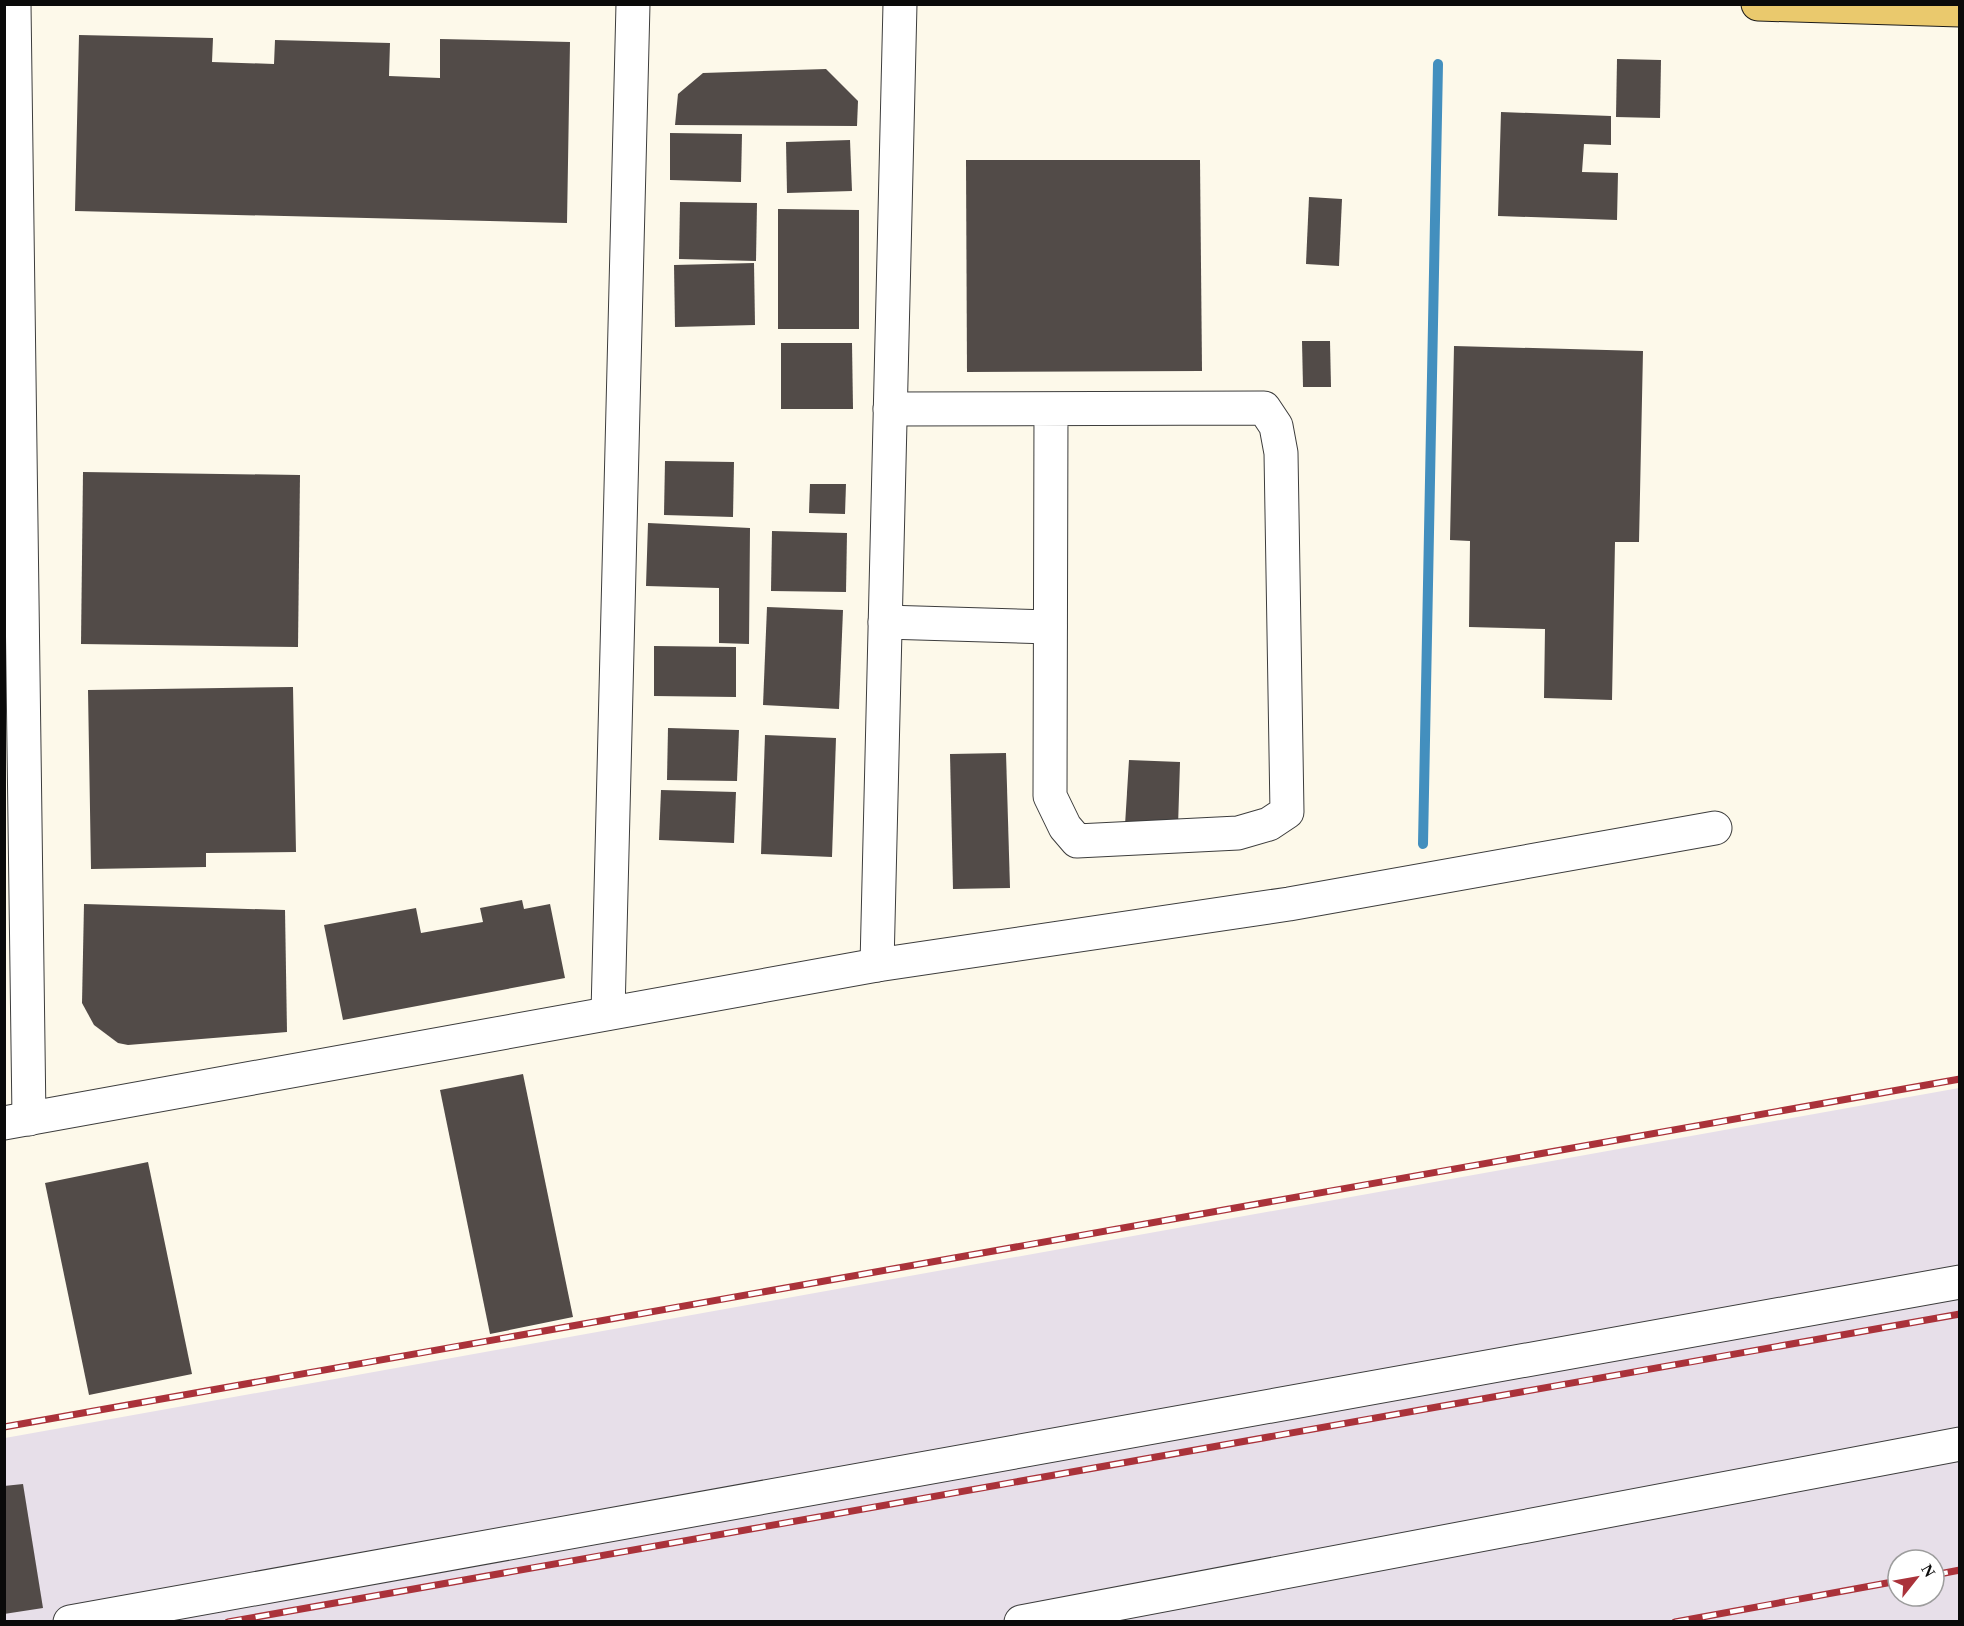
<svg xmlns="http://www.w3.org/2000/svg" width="1964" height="1626" font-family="'Times New Roman',serif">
<rect width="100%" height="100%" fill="#fdf9ea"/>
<!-- industrial -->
<path fill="#e7dfe9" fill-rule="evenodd" d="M1959,1088V1621L5,1622V1438ZM1898,1560H1934V1596H1898Z"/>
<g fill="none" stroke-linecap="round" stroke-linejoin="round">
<!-- stream -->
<polyline stroke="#438fbe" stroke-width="10" points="1423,844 1438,64"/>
</g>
<!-- building -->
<g fill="#524b48">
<polygon points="79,35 213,38 212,62 274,64 275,40 390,43 389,76 440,78 440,39 570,42 567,223 75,211"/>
<polygon points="1617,59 1661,60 1660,118 1616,117"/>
<polygon points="826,69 858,101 857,126 675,125 678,94 703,73"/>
<polygon points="1501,112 1611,116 1611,145 1584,144 1582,172 1618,173 1617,220 1498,216"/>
<polygon points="670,133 742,134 741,182 670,180"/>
<polygon points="850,140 852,191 787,193 786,142"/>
<polygon points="966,160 1200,160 1202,371 967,372"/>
<polygon points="1309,197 1342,199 1339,266 1306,264"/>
<polygon points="680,202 757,203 756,261 679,259"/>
<polygon points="778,209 859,210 859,329 778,329"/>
<polygon points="754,263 755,325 675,327 674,265"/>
<polygon points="1302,341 1330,341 1331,387 1303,387"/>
<polygon points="781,343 852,343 853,409 781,409"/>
<polygon points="1454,346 1643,351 1639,542 1615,542 1612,700 1544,698 1545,629 1469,627 1470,541 1450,540"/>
<polygon points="665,461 734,462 733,517 664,515"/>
<polygon points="83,472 300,475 298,647 81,644"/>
<polygon points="810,484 846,484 845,514 809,513"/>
<polygon points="648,523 750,528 749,644 719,643 719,588 646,586"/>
<polygon points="772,531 847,533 846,592 771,591"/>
<polygon points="767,607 843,610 839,709 763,705"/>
<polygon points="654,646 736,647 736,697 654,696"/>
<polygon points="293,687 296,852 206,853 206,867 91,869 88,690"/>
<polygon points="668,728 739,730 737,781 667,780"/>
<polygon points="765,735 836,738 832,857 761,854"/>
<polygon points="1006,753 1010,888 953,889 950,754"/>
<polygon points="1129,760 1180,762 1178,827 1125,825"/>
<polygon points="661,790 736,792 734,843 659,840"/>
<polygon points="522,900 524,909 550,904 565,978 343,1020 324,925 416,908 421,933 483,922 480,908"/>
<polygon points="84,904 285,910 287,1032 128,1045 118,1043 94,1025 82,1003"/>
<polygon points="523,1074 573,1317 490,1334 440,1090"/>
<polygon points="148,1162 192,1374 89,1395 45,1183"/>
<polygon points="23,1484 43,1608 4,1614 4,1486"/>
</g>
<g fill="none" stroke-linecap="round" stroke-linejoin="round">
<defs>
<g id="minor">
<polyline points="14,4 29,1119"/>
<path d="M890,409C1014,408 1139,408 1264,408L1276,426L1281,453L1287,812L1269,824L1238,833L1077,841L1065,827L1050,796L1051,409"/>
<polyline points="885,622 1050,627"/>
<polyline points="877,965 900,4"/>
<polyline points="608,1013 633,4"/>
<polyline points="4,1123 877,965 1289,904 1715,828"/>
<polyline points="70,1622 1960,1282"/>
<polyline points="1021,1622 1960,1444"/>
</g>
<polyline id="major" points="1758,4 1960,10"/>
</defs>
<!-- minor casing -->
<use href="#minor" stroke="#3d3d3d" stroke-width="35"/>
<!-- major casing -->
<use href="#major" stroke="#1b1b1b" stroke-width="35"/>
<!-- minor -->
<use href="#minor" stroke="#fff" stroke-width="33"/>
<!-- major -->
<use href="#major" stroke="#eac96d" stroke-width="33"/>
<defs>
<g id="rail">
<polyline points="4,1427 1960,1079"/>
<polyline points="1934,1575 1960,1570"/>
<polyline points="228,1622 1960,1314"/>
<polyline points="1675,1622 1898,1581"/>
</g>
</defs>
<!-- rail casing -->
<use href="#rail" stroke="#aa323a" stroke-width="7"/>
<!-- rail -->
<use href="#rail" stroke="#fff" stroke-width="4.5" stroke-dasharray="14" stroke-linecap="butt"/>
</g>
<!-- border -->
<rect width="1964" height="1626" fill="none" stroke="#0a0a0a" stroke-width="12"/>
<!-- north arrow -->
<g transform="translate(1916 1578) rotate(59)"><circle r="28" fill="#ffffff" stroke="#9d9d9d" stroke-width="1.5"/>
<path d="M0-4.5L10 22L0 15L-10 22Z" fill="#aa323a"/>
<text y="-9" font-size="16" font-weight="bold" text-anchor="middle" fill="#0a0a0a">N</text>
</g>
</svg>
